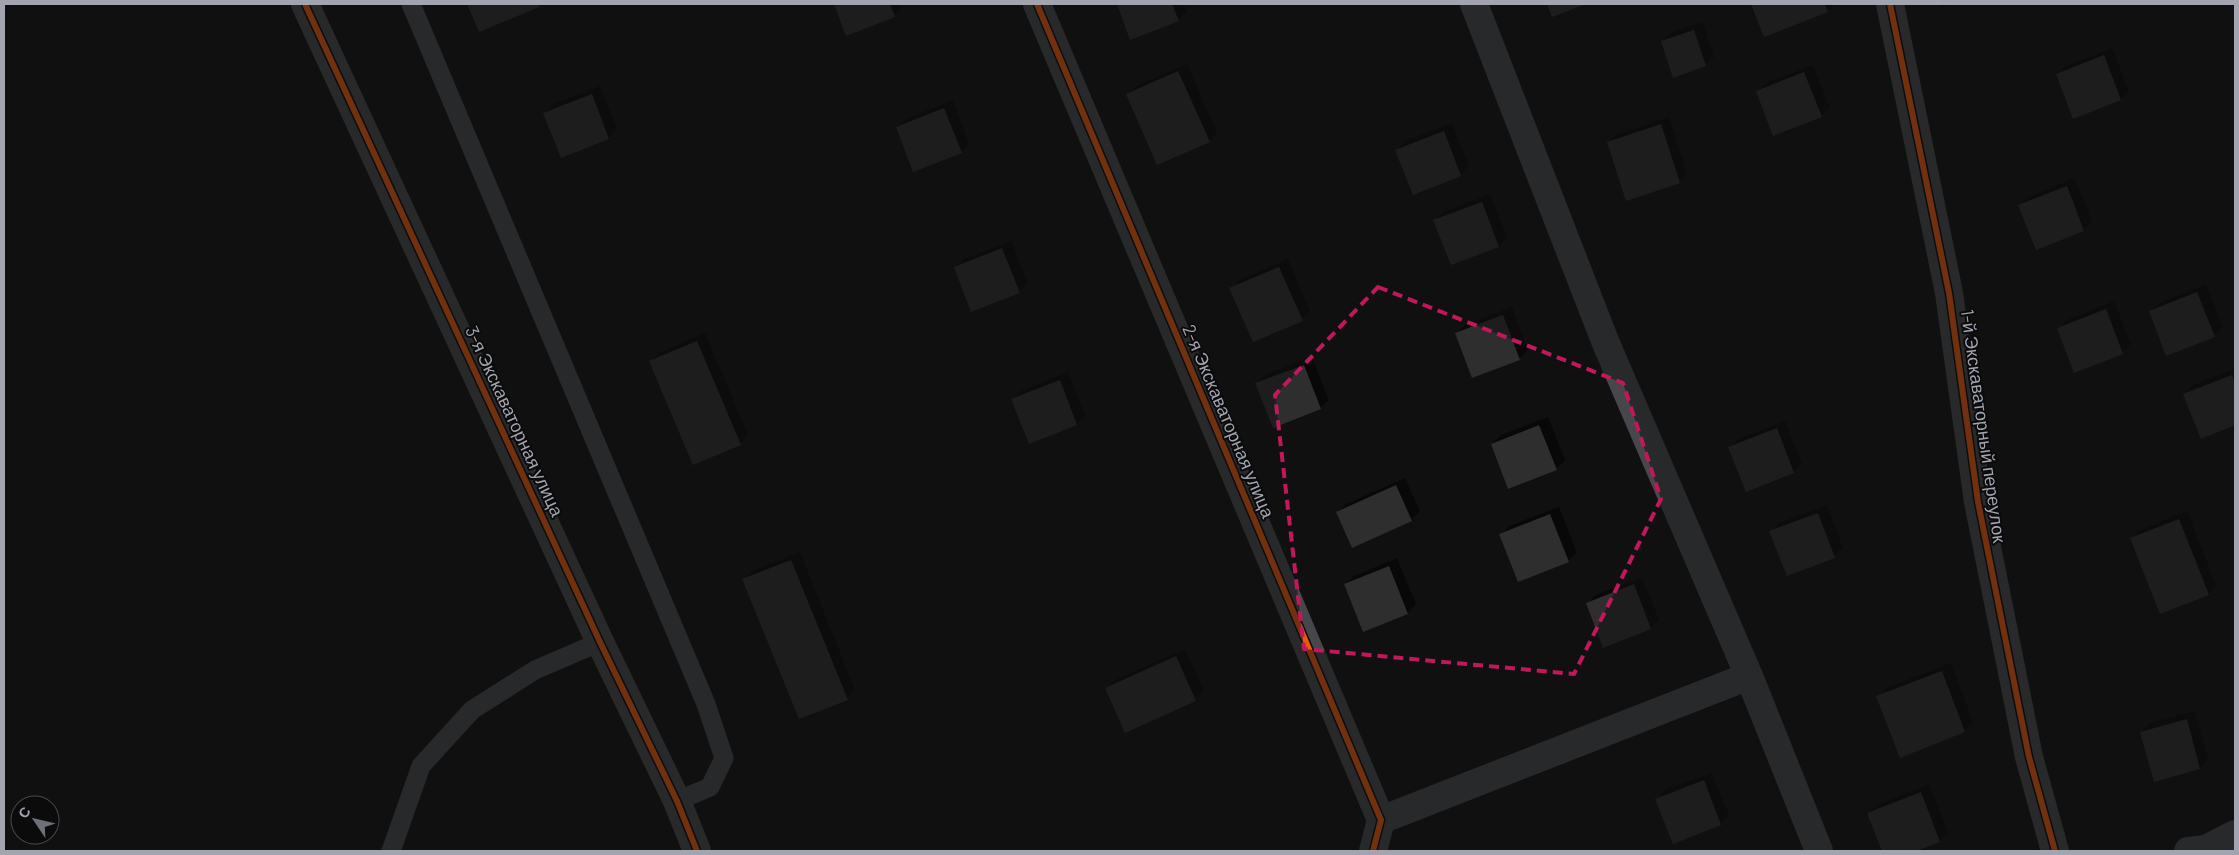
<svg xmlns="http://www.w3.org/2000/svg" width="2239" height="855" font-family="Barlow,sans-serif">
<rect width="100%" height="100%" fill="#101011"/>
<!-- shadow -->
<g fill="#0007">
<polygon points="468,4 540,4 479,30"/>
<polygon points="835,4 901,4 903,8 894,16 847,34"/>
<polygon points="1118,4 1184,4 1187,12 1178,20 1131,38"/>
<polygon points="1752,4 1835,4 1827,11 1765,36"/>
<polygon points="1940,4 1949,4 1941,7"/>
<polygon points="1703,22 1714,57 1705,65 1662,42 1670,33"/>
<polygon points="2112,48 2129,91 2121,99 2057,74 2066,66"/>
<polygon points="1187,64 1217,132 1209,141 1127,95 1136,86"/>
<polygon points="1813,65 1830,108 1821,116 1758,91 1766,83"/>
<polygon points="600,86 617,129 608,138 545,113 553,104"/>
<polygon points="953,100 969,144 961,152 897,127 906,119"/>
<polygon points="1669,117 1687,173 1679,181 1608,142 1617,134"/>
<polygon points="1452,123 1469,166 1460,175 1397,150 1405,141"/>
<polygon points="2075,178 2092,222 2083,230 2020,205 2028,197"/>
<polygon points="1490,194 1507,237 1499,246 1452,264 1435,221 1443,212"/>
<polygon points="1011,241 1028,284 1019,292 956,267 964,259"/>
<polygon points="1288,259 1310,311 1302,319 1231,289 1239,280"/>
<polygon points="2206,284 2223,327 2214,336 2150,311 2159,303"/>
<polygon points="2114,301 2131,344 2122,353 2059,328 2067,320"/>
<polygon points="1512,307 1528,350 1520,358 1473,377 1456,334 1465,325"/>
<polygon points="705,333 748,435 740,444 651,361 659,353"/>
<polygon points="1312,357 1329,400 1320,408 1257,383 1265,375"/>
<polygon points="2235,369 2235,424 2202,437 2185,394 2193,385"/>
<polygon points="1068,372 1085,415 1077,424 1030,442 1013,399 1021,391"/>
<polygon points="1548,417 1565,460 1556,469 1492,444 1501,435"/>
<polygon points="1785,421 1802,464 1793,472 1730,448 1738,439"/>
<polygon points="1405,478 1420,511 1411,520 1338,512 1346,504"/>
<polygon points="1827,505 1843,548 1834,556 1771,532 1779,523"/>
<polygon points="1559,507 1577,553 1568,561 1501,535 1509,526"/>
<polygon points="2187,511 2216,585 2208,594 2132,538 2140,530"/>
<polygon points="800,552 855,690 847,698 744,580 752,571"/>
<polygon points="1397,558 1416,604 1408,613 1345,584 1354,576"/>
<polygon points="1642,577 1659,620 1650,628 1587,604 1596,595"/>
<polygon points="1185,649 1204,691 1195,699 1125,731 1107,688 1115,680"/>
<polygon points="1951,663 1973,722 1965,731 1901,756 1878,697 1886,688"/>
<polygon points="2195,711 2208,759 2200,768 2141,732 2150,723"/>
<polygon points="1712,773 1729,815 1720,824 1657,799 1665,790"/>
<polygon points="1929,784 1948,832 1940,841 1913,851 1883,851 1868,813 1877,805"/>
</g>
<!-- building -->
<g fill="#2e2e2f">
<polygon points="467,4 538,4 539,7 479,32"/>
<polygon points="834,4 890,4 895,17 846,36"/>
<polygon points="1117,4 1172,4 1179,21 1130,40"/>
<polygon points="1547,4 1586,4 1552,17"/>
<polygon points="1751,4 1825,4 1828,12 1764,37"/>
<polygon points="1694,30 1706,66 1673,78 1661,41"/>
<polygon points="2104,55 2121,100 2073,119 2056,74"/>
<polygon points="1178,71 1210,142 1157,165 1126,94"/>
<polygon points="1804,72 1822,117 1773,136 1756,91"/>
<polygon points="592,94 609,139 561,158 543,113"/>
<polygon points="944,108 962,153 913,172 896,127"/>
<polygon points="1661,124 1680,183 1626,201 1607,142"/>
<polygon points="1444,131 1461,176 1413,195 1395,150"/>
<polygon points="2067,186 2084,231 2036,250 2018,205"/>
<polygon points="1482,202 1499,247 1451,265 1433,220"/>
<polygon points="1002,248 1020,293 971,312 954,267"/>
<polygon points="1279,267 1303,321 1253,342 1229,288"/>
<polygon points="2197,292 2215,337 2166,356 2149,311"/>
<polygon points="2106,309 2123,354 2074,373 2057,328"/>
<polygon points="1503,315 1520,360 1472,378 1455,333"/>
<polygon points="697,341 741,445 693,465 649,361"/>
<polygon points="1304,365 1321,409 1273,428 1255,383"/>
<polygon points="2232,375 2235,384 2235,425 2201,439 2183,394"/>
<polygon points="1060,380 1077,425 1029,444 1011,399"/>
<polygon points="1539,425 1557,470 1508,489 1491,444"/>
<polygon points="1777,428 1794,473 1746,492 1728,447"/>
<polygon points="1396,485 1412,521 1352,548 1336,512"/>
<polygon points="1818,513 1835,558 1787,576 1769,531"/>
<polygon points="1550,514 1569,562 1518,582 1499,534"/>
<polygon points="2179,519 2209,595 2160,614 2130,538"/>
<polygon points="791,560 848,700 799,719 742,579"/>
<polygon points="1389,566 1408,614 1363,632 1344,584"/>
<polygon points="1634,584 1651,629 1603,648 1586,603"/>
<polygon points="1176,656 1196,701 1125,733 1105,688"/>
<polygon points="1942,671 1965,732 1900,758 1876,696"/>
<polygon points="2187,719 2200,769 2154,782 2140,732"/>
<polygon points="1704,780 1721,825 1673,844 1655,799"/>
<polygon points="1921,792 1940,842 1916,851 1882,851 1867,813"/>
</g>
<g fill="none" stroke-linecap="round" stroke-linejoin="round">
<!-- service -->
<g stroke="#46474a" stroke-width="19">
<polyline points="411,4 706,704 724,758 710,787 677,801"/>
<polyline points="391,851 421,766 472,710 535,670 600,642"/>
</g>
<!-- minor -->
<g stroke="#46474a" stroke-width="28">
<polyline points="305,4 600,642 677,801 697,851"/>
<polyline points="1037,4 1381,820 1373,851"/>
<polyline points="1474,4 1605,341 1749,676"/>
<polyline points="1890,4 1949,293 1978,502 2029,757 2055,851"/>
<polyline points="1381,820 1749,676 1819,851"/>
<polyline points="2188,851 2206,849 2235,834"/>
</g>
<defs>
<g id="cycleway">
<polyline points="305,4 600,642 677,801 697,851"/>
<polyline points="1037,4 1381,820 1373,851"/>
<polyline points="1890,4 1949,293 1978,502 2029,757 2055,851"/>
</g>
</defs>
<!-- cycleway casing -->
<use href="#cycleway" stroke="#0b0b0c" stroke-width="9"/>
<!-- cycleway -->
<use href="#cycleway" stroke="#e8590c" stroke-width="6"/>
</g>
<!-- marked area -->
<path d="M0 0H2239V855H0ZM1378,287L1623,383L1661,499L1574,674L1304,649L1275,395Z" fill="#101011" fill-opacity=".55" fill-rule="evenodd"/>
<path fill="none" stroke="#c2185b" stroke-width="4" stroke-dasharray="10 6" stroke-linejoin="round" d="M1378,287L1623,383L1661,499L1574,674L1304,649L1275,395Z"/>
<g text-anchor="middle" dominant-baseline="central" stroke-width="4" stroke-linejoin="round" paint-order="stroke">
<!-- street labels -->
<g font-size="18" fill="#a2a5b0" stroke="#0b0b0c">
<text transform="translate(515 421) rotate(65)">3-я Экскаваторная улица</text>
<text transform="translate(1229 421) rotate(67)">2-я Экскаваторная улица</text>
<text transform="translate(1984 426) rotate(82)">1-й Экскаваторный переулок</text>
</g>
</g>
<!-- border -->
<rect width="2239" height="855" fill="none" stroke="#a2a5b0" stroke-width="10"/>
<!-- north arrow -->
<g transform="translate(35 820) rotate(305)"><circle r="24" fill="#0b0b0c" stroke="#47494e"/>
<path d="M0-4L9 19L0 12L-9 19Z" fill="#6f7178"/>
<text y="-8" font-size="14" font-weight="bold" text-anchor="middle" fill="#a2a5b0">С</text>
</g>
</svg>
